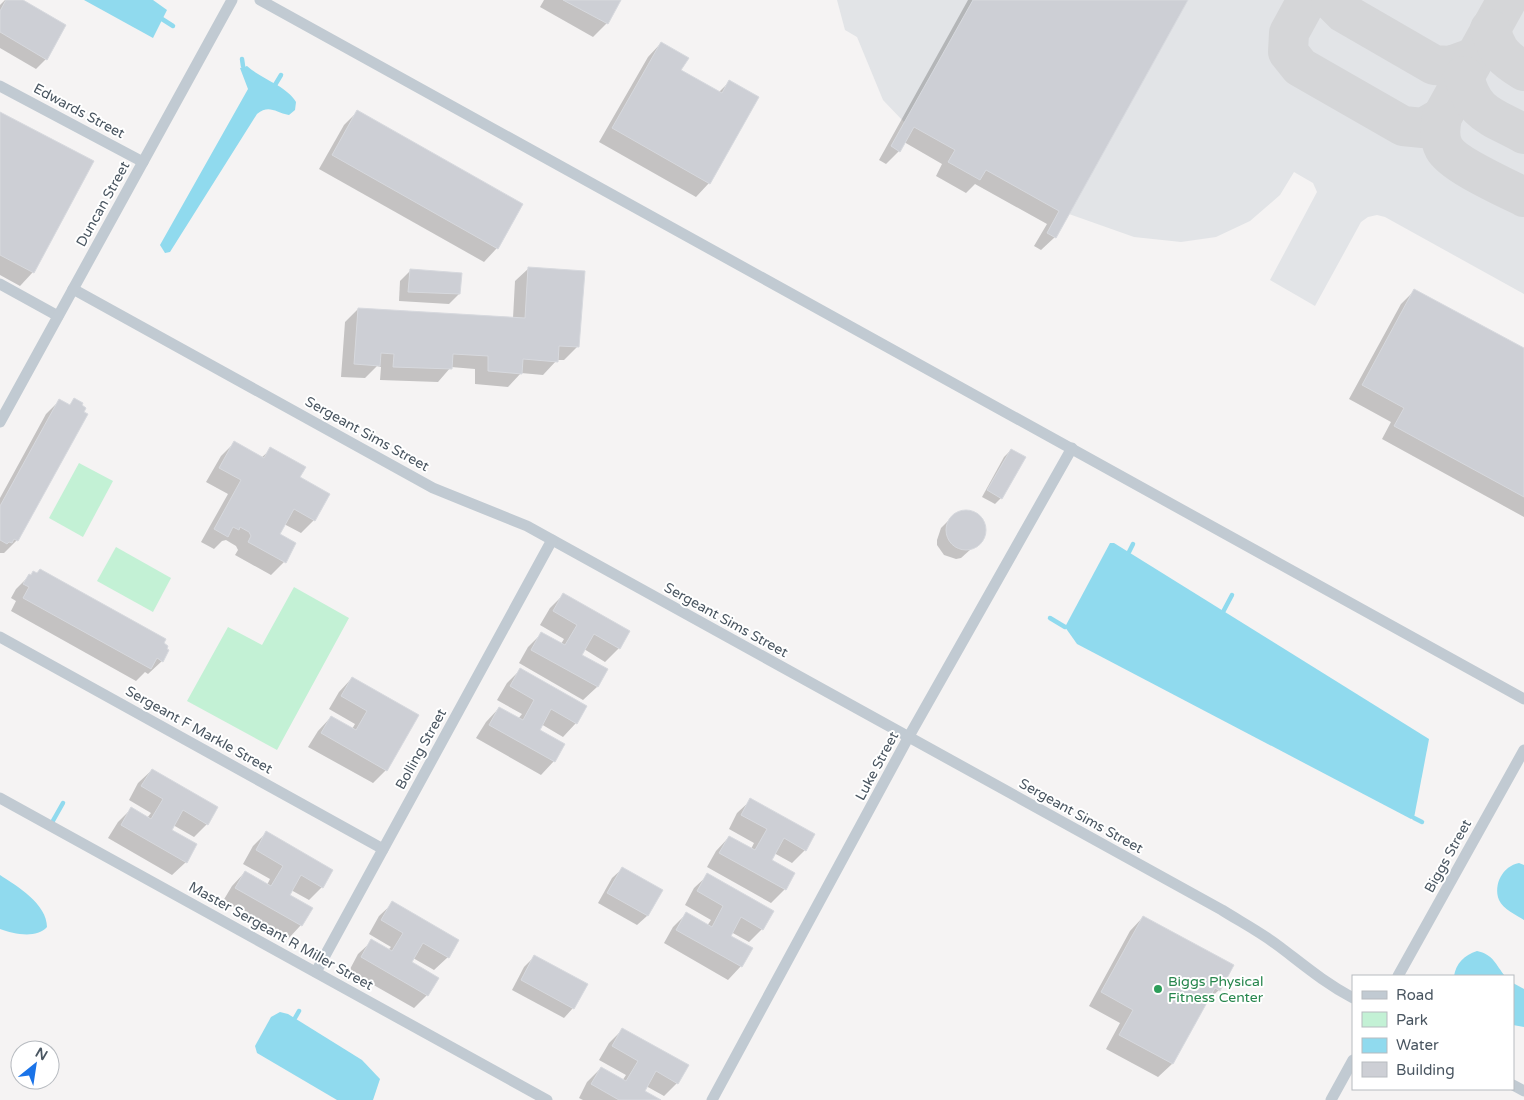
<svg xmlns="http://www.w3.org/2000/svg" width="1524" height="1100" font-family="'Varela Round',sans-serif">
<rect width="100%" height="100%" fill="#f5f3f3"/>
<!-- airport -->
<g fill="#e2e4e7">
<polygon points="837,0 973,0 905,123 883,100 857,37 845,30"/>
<polygon points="1188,0 1524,0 1524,294 1385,217 1377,215 1368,217 1361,222 1315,306 1270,280 1317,192 1313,183 1294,172 1280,195 1250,221 1216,237 1181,242 1134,237 1069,214"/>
</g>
<!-- green -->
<g fill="#c3f1d5">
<polygon points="79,463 113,481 83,537 49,518"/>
<polygon points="116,547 171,578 153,612 97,581"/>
<polygon points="294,587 349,618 277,750 187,701 228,627 262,645"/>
</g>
<!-- water -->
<g fill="#90daee">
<polygon points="84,0 153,0 167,10 153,38"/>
<path d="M247,66C261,79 287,86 296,102L295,110L289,115C275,112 269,104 257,114L170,252L165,253L160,245L248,89L240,68Z"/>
<polygon points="1110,543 1114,543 1429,739 1414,818 1411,819 1077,644 1065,627"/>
<path d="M1519,863L1524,865V920C1516,915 1503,909 1499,900C1493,884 1503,866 1519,863Z"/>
<path d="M0,875C17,886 47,904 47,927C36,939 14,934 0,929Z"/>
<path d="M1477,951C1493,954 1496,965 1505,976H1454C1456,964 1464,955 1477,951Z"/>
<polygon points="1513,983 1524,989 1524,1027 1513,1025"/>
<polygon points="280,1012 288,1014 362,1060 380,1079 373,1100 337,1100 257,1053 255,1046 271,1017"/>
</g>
<!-- shadow -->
<g fill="#0003">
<polygon points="5,0 21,0 46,59 36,69 0,48 0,5"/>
<polygon points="544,0 619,0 607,23 593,37 540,7"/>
<polygon points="968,0 1186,0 1055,237 1041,250 1034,246 1047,224 975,184 966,193 936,176 942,164 904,142 899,151 886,164 879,160"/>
<polygon points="661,43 680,71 718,93 729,82 709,183 696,197 599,142 648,57"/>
<polygon points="357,112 497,248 484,262 319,169 344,125"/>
<polygon points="0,113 33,272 20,286 0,275"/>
<polygon points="529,268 577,347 564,360 557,360 543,375 521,373 508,387 475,384 475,369 451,367 438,382 380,380 381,367 377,366 365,378 341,377 345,322 358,309 513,318 515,281"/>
<polygon points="410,271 459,294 449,304 399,301 400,281"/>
<polygon points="1415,290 1524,350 1524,517 1382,439 1391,422 1349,399 1401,304"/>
<polygon points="60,400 69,406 74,400 17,540 4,553 0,553 0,498 46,414"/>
<polygon points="234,443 261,458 271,449 298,478 314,520 301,533 284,524 278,535 284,562 271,575 235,555 238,550 236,546 226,540 222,541 214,549 201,542 228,494 206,482 221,456"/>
<polygon points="1011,450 1001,498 995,504 982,497 1004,457"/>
<polygon points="962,511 975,513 983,522 984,528 981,540 961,558 956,559 944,555 937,545 937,540 941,528 952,517"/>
<polygon points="29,576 162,661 148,674 145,672 136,681 11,611 16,601 11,598 16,589"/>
<polygon points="563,595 619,648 605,662 584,649 581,655 606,670 597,687 583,700 519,663 528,647 542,633 561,644 564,639 540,625 550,608"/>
<polygon points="520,670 576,723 563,737 541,724 538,730 563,745 554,761 541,775 476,738 486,722 499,708 518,719 522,714 497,700 507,683"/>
<polygon points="352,678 417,716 386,770 373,783 308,747 318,731 331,717 352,729 355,724 329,709 339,692"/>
<polygon points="152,770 207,824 194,837 173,825 170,830 186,862 172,875 108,838 118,822 131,809 147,818 151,813 129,800 138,783"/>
<polygon points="751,800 805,850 792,863 774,853 770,861 793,873 785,889 771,903 707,867 716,851 729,837 751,849 754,843 729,829 737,813"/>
<polygon points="266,833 322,887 309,900 291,890 288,895 301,925 288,939 223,901 232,886 245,872 267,885 270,879 243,864 253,846"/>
<polygon points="622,869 661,891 647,916 637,925 598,903 612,878"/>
<polygon points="708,875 762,929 749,942 731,932 729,936 741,966 728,980 664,943 673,927 686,914 707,926 711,920 685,905 694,888"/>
<polygon points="393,903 448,957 434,970 413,958 410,962 427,995 414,1008 349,971 358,954 372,941 388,950 391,947 369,934 379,916"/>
<polygon points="1143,917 1219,990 1205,1003 1172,1064 1158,1077 1106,1049 1120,1023 1089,1006 1130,931"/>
<polygon points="534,957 573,1008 564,1018 512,990 524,967"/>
<polygon points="623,1029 677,1083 664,1096 646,1086 643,1091 659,1100 583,1100 579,1098 587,1082 601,1068 622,1081 626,1075 599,1060 609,1043"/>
</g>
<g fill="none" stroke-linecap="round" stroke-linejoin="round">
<!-- stream -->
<g stroke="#90daee" stroke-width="4.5">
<polyline points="162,19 173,26"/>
<polyline points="242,59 243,66"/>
<polyline points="275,85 281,75"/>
<polyline points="1129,552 1133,544"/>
<polyline points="1223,612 1232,595"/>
<polyline points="1050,618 1065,627"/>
<polyline points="1414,818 1422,822"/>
<polyline points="50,826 63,803"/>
<polyline points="295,1018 299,1011"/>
</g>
<!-- taxiway -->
<g stroke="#d5d6d8" stroke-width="40">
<polyline points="1307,0 1289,33 1288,52 1300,67 1403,126 1423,128 1442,117"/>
<polyline points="1331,0 1344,13 1434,65 1450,66 1475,57"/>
<path d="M1507,0L1442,117C1440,127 1439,139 1444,148C1452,164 1506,188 1524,197"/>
<path d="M1490,29C1498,53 1503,58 1524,71"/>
<path d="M1464,76C1473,115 1492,116 1524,134"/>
</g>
</g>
<!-- building -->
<g fill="#cdcfd5" stroke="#d7d9de">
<polygon points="6,0 23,0 66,25 47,60 0,32 0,11"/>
<polygon points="563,0 621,0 608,24"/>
<polygon points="973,0 1188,0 1056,238 1047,233 1059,211 986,170 980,180 948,162 955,150 914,127 900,152 891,146"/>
<polygon points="661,42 689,58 681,70 722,93 729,80 759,97 710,184 612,128"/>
<polygon points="357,110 523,204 498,249 332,155"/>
<polygon points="0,112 94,161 34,273 0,255"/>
<polygon points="528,267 585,271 579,347 559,346 558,362 523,359 522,374 488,371 488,356 453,354 452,369 393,367 394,354 381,353 380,366 354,364 358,308 525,318"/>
<polygon points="410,269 462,273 460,294 408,292"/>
<polygon points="1414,289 1524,348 1524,497 1394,426 1404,408 1362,385"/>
<polygon points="74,398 83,403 82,405 86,408 84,412 88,414 18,541 14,539 12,543 9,542 7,544 0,540 0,506 59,399 70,405"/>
<polygon points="234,441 264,458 270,447 306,467 300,477 330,494 315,521 294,509 280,534 296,543 286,563 248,542 251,536 249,532 240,527 239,530 233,527 228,537 214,529 241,480 219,468"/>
<polygon points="1011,449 1026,457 1002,499 987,490"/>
<circle cx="966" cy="530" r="20"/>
<polygon points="40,569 166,639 164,643 168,646 167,649 169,650 163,662 157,658 151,669 23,598 29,587 23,584 29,574 31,575 33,571 37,573"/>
<polygon points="563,593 630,631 620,649 594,634 582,655 608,669 598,687 531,650 541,632 565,645 577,625 553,611"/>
<polygon points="520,668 587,706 577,724 551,709 540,730 565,744 555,762 489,725 499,707 523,720 534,700 510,686"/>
<polygon points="352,677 419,715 387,771 321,733 331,716 356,730 367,711 341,696"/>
<polygon points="152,769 218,807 208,825 183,810 172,830 197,844 187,863 121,825 131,807 151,819 163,799 141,786"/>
<polygon points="750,798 815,834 806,851 784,838 772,860 795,873 786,890 719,853 729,836 755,850 767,829 741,815"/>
<polygon points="266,831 333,870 323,888 301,875 290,895 313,908 302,926 235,888 245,871 271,886 283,866 256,850"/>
<polygon points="622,867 663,890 648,916 607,893"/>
<polygon points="707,873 774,911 763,930 741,917 731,936 753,948 742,967 676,930 686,912 712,927 723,906 697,891"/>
<polygon points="392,901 459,940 449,958 423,943 412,962 439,978 428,996 361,957 371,939 392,951 403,933 381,920"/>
<polygon points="1143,916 1234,965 1220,991 1215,988 1173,1064 1119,1035 1133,1010 1101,992"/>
<polygon points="534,955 588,984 574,1009 521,980"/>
<polygon points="622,1028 689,1065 678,1084 656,1071 645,1091 661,1100 619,1100 591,1084 601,1067 626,1081 638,1061 612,1046"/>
</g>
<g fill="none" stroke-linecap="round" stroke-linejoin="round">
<!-- minor -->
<g stroke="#c1cad2" stroke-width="11">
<polyline points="260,0 1524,699"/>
<polyline points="0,86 143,162"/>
<polyline points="0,284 58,316"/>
<path d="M73,289L433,488L527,526L1222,910C1241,922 1262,933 1280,947C1305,966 1325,983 1353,998"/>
<polyline points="0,422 232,0"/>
<polyline points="0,637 383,849"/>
<polyline points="0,798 547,1100"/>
<polyline points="316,972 552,540"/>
<polyline points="1398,976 1524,750"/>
<polyline points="1513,1085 1524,1091"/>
<polyline points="712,1100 908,738 1072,448"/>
<polyline points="1331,1100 1353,1060"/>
</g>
</g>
<!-- markers -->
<circle fill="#2e9e5b" stroke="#fff" stroke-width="2" cx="1158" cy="989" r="5"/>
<g text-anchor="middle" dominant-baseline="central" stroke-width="4" stroke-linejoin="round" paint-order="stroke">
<!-- street labels -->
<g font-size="14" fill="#4a5661" stroke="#fff">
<text transform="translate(79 111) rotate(28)">Edwards Street</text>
<text transform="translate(103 204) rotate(-61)">Duncan Street</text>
<text transform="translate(367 434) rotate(29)">Sergeant Sims Street</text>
<text transform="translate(726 620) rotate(29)">Sergeant Sims Street</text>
<text transform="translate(199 730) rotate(29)">Sergeant F Markle Street</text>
<text transform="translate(421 749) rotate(-61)">Bolling Street</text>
<text transform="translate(877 766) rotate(-62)">Luke Street</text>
<text transform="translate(1081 816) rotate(29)">Sergeant Sims Street</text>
<text transform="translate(1448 856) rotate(-61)">Biggs Street</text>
<text transform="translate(281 936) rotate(29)">Master Sergeant R Miller Street</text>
</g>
<!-- leisure labels -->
<g font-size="14" fill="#27864d" stroke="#fff" text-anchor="start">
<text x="1168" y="981">Biggs Physical<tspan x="1168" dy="16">Fitness Center</tspan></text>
</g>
</g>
<!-- legend -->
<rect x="1352" y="975" width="162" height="115" fill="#ffffff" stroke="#b7bbc0"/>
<rect x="1362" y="991" width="25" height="8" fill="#c1cad2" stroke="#b7bbc0"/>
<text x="1396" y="1000" font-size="15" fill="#4a5661">Road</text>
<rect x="1362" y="1012" width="25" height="15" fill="#c3f1d5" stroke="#b7bbc0"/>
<text x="1396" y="1025" font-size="15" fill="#4a5661">Park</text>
<rect x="1362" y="1038" width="25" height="15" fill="#90daee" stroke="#b7bbc0"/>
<text x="1396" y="1050" font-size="15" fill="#4a5661">Water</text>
<rect x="1362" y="1062" width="25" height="15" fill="#cdcfd5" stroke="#b7bbc0"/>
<text x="1396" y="1075" font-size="15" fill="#4a5661">Building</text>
<!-- north arrow -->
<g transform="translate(35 1065) rotate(30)"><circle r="24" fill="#ffffff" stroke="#b7bbc0"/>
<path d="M0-4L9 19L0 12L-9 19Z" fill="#1a73e8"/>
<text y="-8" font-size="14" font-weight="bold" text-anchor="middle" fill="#4a5661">N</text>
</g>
</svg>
